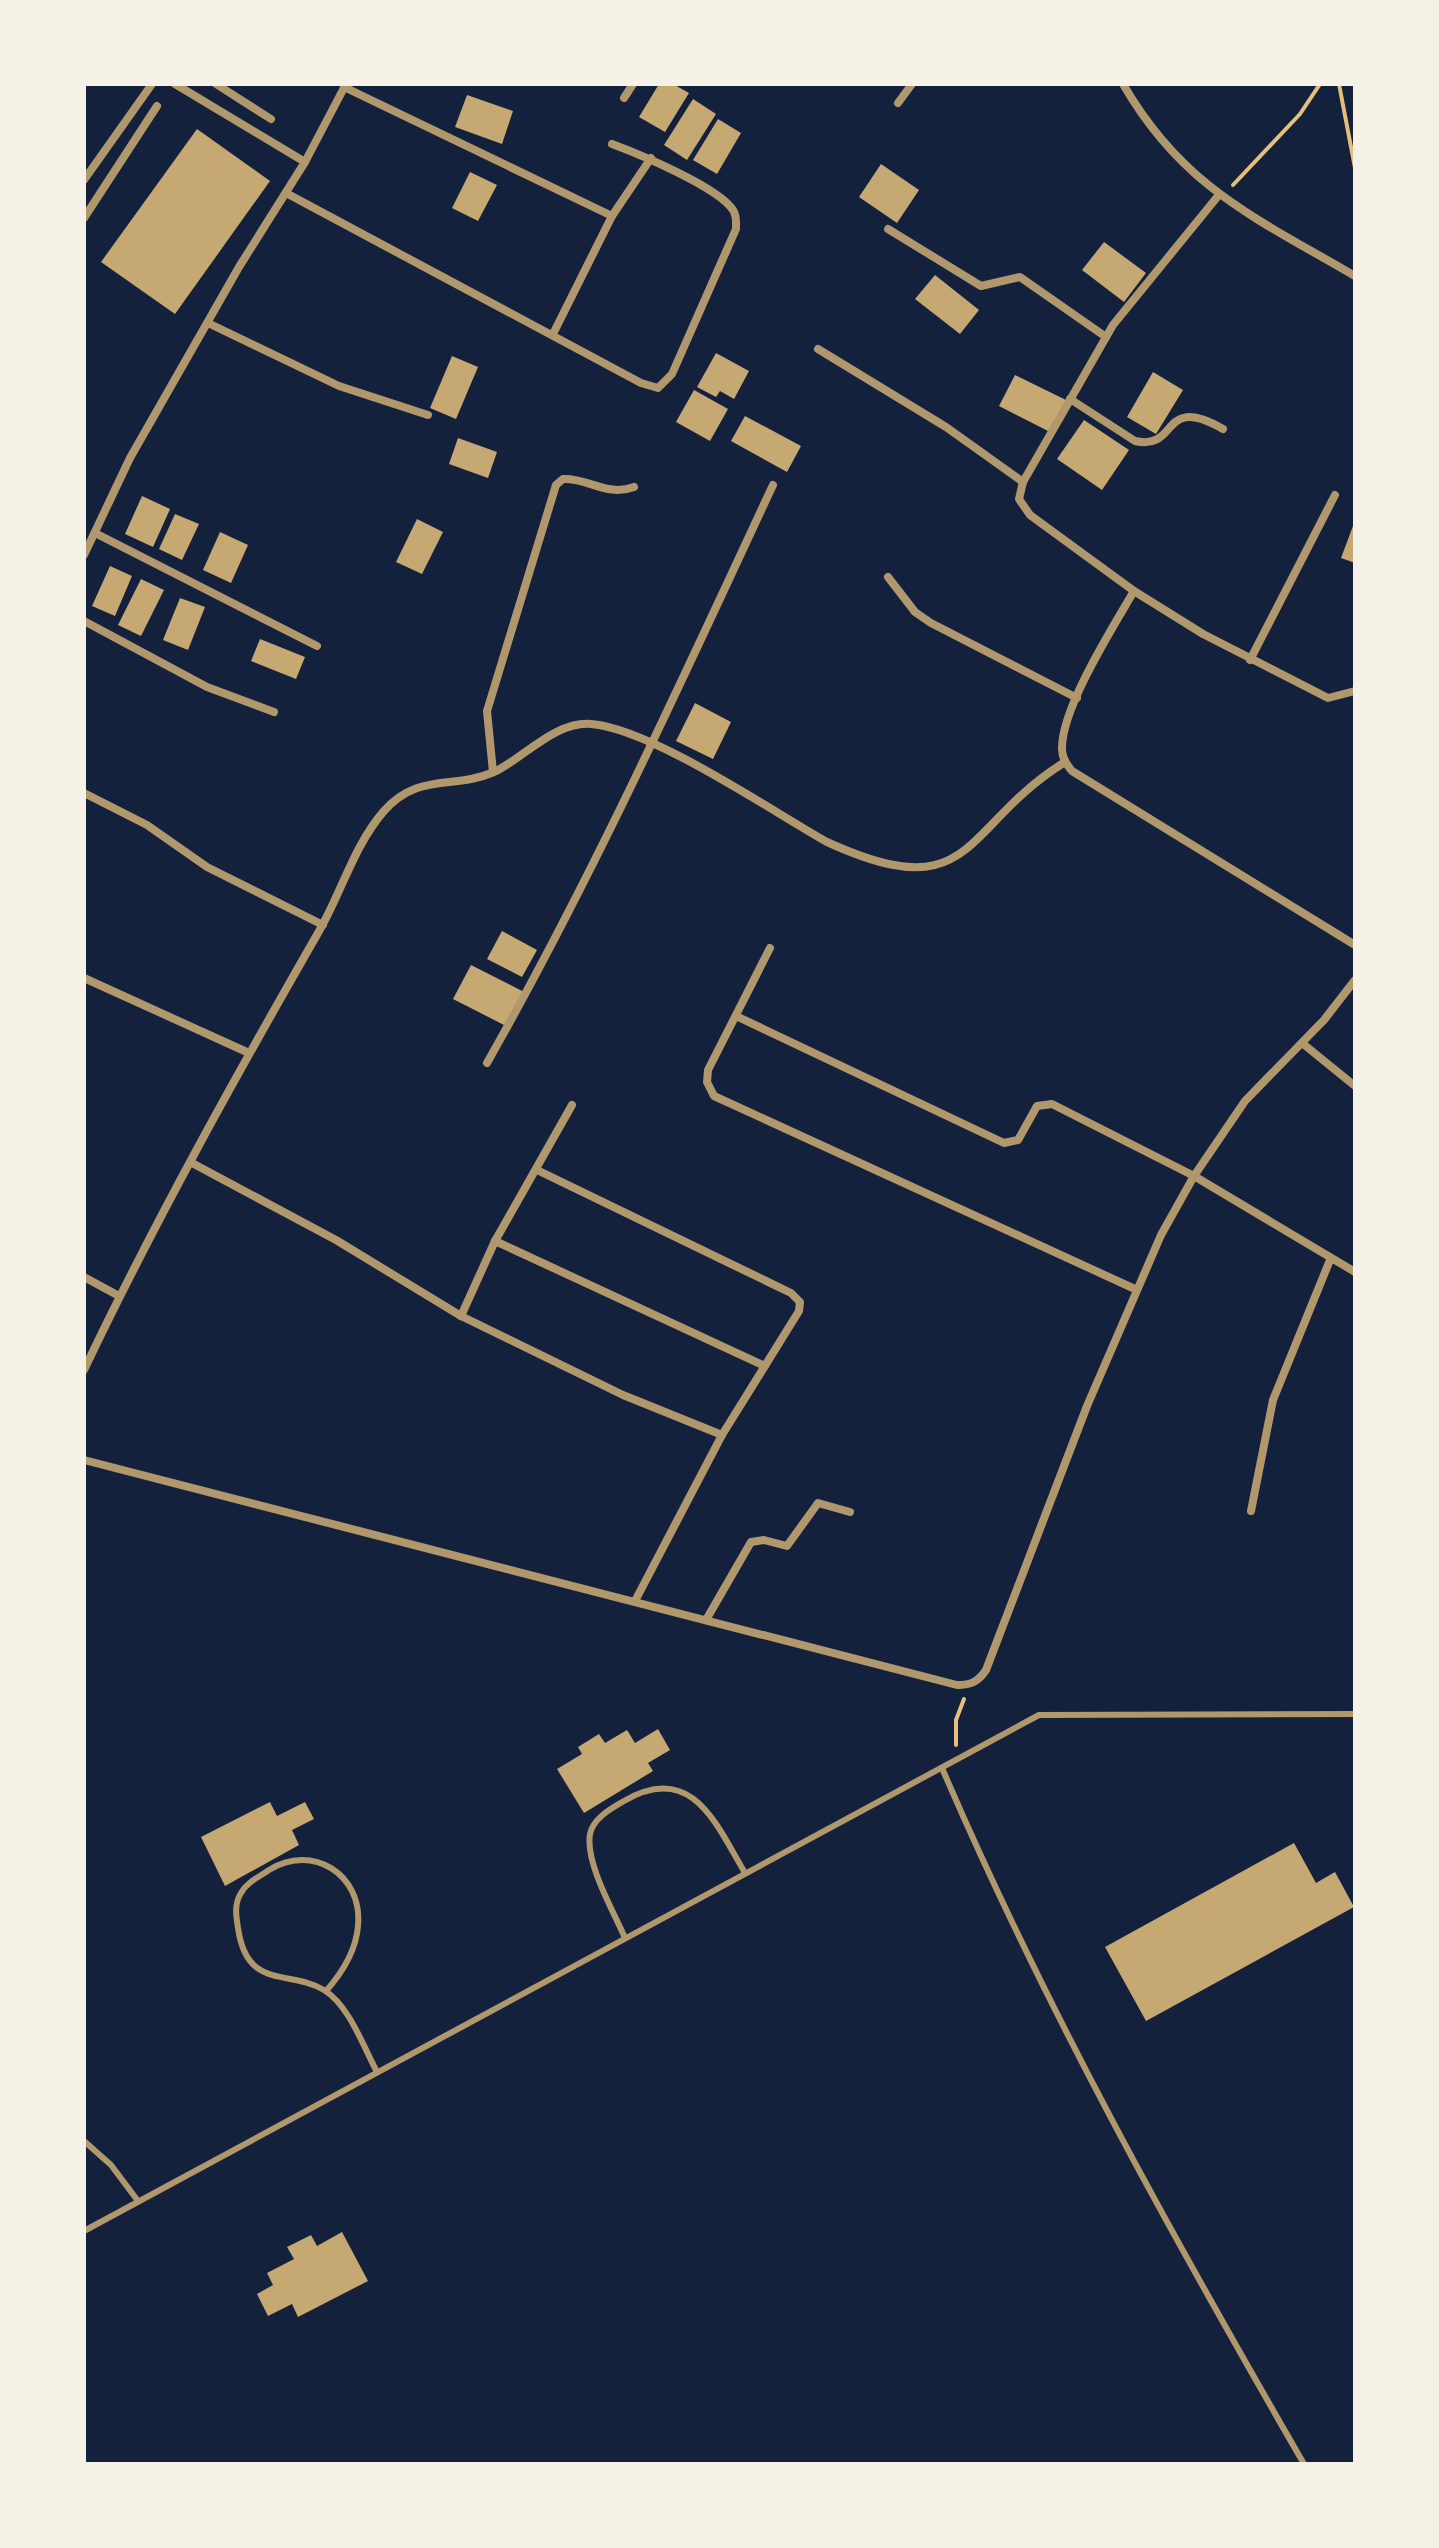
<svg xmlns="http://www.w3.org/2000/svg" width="1439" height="2548" font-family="'Crimson Pro',serif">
<rect width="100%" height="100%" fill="#14213d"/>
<!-- building -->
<g fill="#c6a872">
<polygon points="659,84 673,84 689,93 665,132 639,117"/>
<polygon points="467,95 513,111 502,144 455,127"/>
<polygon points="693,99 716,114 687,160 664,145"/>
<polygon points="718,119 741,133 717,174 693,160"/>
<polygon points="197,129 270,181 175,314 101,262"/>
<polygon points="881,164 919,190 897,223 859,197"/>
<polygon points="470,172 497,185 478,221 452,208"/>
<polygon points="1104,242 1146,273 1124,302 1082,270"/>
<polygon points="935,275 979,310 960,334 915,299"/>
<polygon points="716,353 749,371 734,399 720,391 716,397 697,387"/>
<polygon points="452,356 478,367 456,419 430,408"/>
<polygon points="1153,372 1183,390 1156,434 1127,417"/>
<polygon points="1015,375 1066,400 1050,432 999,406"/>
<polygon points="694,390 728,409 710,441 676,422"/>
<polygon points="745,416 801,446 787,472 731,441"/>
<polygon points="1084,420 1129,450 1102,490 1057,459"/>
<polygon points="458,438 497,452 488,478 449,464"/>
<polygon points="142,496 170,509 153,547 125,534"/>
<polygon points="175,514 199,524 182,560 159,549"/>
<polygon points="417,519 443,532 422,574 396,562"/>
<polygon points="1353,526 1355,527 1355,563 1341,558"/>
<polygon points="220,532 248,545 231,583 203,570"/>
<polygon points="110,566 132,576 115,616 92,606"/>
<polygon points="141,579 164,590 141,636 118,625"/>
<polygon points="180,598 205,607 188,650 163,640"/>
<polygon points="260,639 305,657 296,679 251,661"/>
<polygon points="695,703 731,722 713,759 676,741"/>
<polygon points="502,931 537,950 522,977 487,959"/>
<polygon points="471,965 524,992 506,1026 453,999"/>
<polygon points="658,1729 670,1750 648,1763 653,1771 584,1813 557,1769 582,1754 578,1747 599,1734 605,1743 627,1730 635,1743"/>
<polygon points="270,1802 277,1816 305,1802 314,1819 292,1830 299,1845 225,1886 201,1837"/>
<polygon points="1294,1843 1316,1883 1335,1872 1354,1907 1146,2021 1105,1947"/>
<polygon points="342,2232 368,2281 298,2317 292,2304 268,2316 257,2294 273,2285 267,2273 294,2259 287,2247 311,2235 317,2246"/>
</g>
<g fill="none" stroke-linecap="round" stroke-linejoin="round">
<!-- path -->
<g stroke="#e5c07b" stroke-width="4">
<polyline points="1339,84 1355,168"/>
<polyline points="1233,185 1300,114 1320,84"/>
<polyline points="956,1745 956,1720 964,1699"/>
</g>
<!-- service -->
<g stroke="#b1986c" stroke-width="6">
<path d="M942,1768C1045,2008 1173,2237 1304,2464"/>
<path d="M625,1938C614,1912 585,1863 590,1834C593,1818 612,1808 624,1801C692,1761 716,1824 745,1873"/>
<path d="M326,1991C342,1973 356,1951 358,1926C363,1874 312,1843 269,1870C259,1877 247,1882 241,1893C234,1904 236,1916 238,1928C247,1991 289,1969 324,1990C349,2005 364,2048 377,2072"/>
<polyline points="84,2141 111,2165 138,2201"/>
<polyline points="84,2231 1039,1715 1355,1714"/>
</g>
<!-- minor -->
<g stroke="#b1986c" stroke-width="8">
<polyline points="175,84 305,162"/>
<polyline points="216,84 271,119"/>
<path d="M1123,84C1183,188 1256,218 1355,276"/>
<polyline points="344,87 612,216"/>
<polyline points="624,98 633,84"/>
<polyline points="898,103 912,84"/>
<polyline points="84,180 152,84"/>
<path d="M286,193L641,383L658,388L672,374L736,229C736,222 737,216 733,210C718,187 639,154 612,144"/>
<polyline points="1218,196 1113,325 1023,482 1019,499 1030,515 1134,591 1203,634 1328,698 1355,691"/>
<polyline points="84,218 157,106"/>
<polyline points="888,229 981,286 1020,277 1106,337"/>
<polyline points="208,323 339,386 428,415"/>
<polyline points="553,334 612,216 651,158"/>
<polyline points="818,349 946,427 1023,482"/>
<path d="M1070,399L1135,441C1180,451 1159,393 1223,429"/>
<polyline points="95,533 317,646"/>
<polyline points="84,555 130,458 239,267 305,162 346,84"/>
<polyline points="888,577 915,612 931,623 1077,698"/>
<path d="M1134,591C1113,627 1061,709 1062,749C1062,758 1066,764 1072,771L1355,945"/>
<polyline points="84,621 207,687 274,712"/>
<polyline points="1250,660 1335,495"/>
<path d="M493,772L487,711L556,485L563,479C589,478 607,497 634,487"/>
<polyline points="84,793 147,825 207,867 323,925"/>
<polyline points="770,948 708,1070 707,1082 714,1096 1135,1289"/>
<polyline points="84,978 249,1053"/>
<polyline points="736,1016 1004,1143 1018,1140 1037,1106 1052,1104 1194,1176 1355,1272"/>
<polyline points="1302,1043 1355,1086"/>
<path d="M487,1063C593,876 682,680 773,485"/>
<polyline points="192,1163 336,1240 461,1316 623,1395 722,1435"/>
<polyline points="537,1170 791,1293 800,1302 799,1311 722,1435 635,1601"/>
<polyline points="495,1241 765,1366"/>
<polyline points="84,1277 119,1296"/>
<polyline points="461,1316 495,1241 572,1105"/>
<path d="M84,1370C155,1221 236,1076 318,933C341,894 354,845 384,811C418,772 453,790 494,772C524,758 555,721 591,724C652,729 770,810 827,842C976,910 961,826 1065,762"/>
<path d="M84,1460L957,1685C971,1685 978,1682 986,1670L1087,1406L1161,1235L1194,1176L1245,1101L1324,1020L1355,980"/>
<polyline points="1251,1511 1273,1400 1330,1260"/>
<polyline points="706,1620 751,1542 764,1540 787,1546 818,1503 850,1512"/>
</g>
</g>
<!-- border -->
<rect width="1439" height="2548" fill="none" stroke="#f6f1e7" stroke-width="172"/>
</svg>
